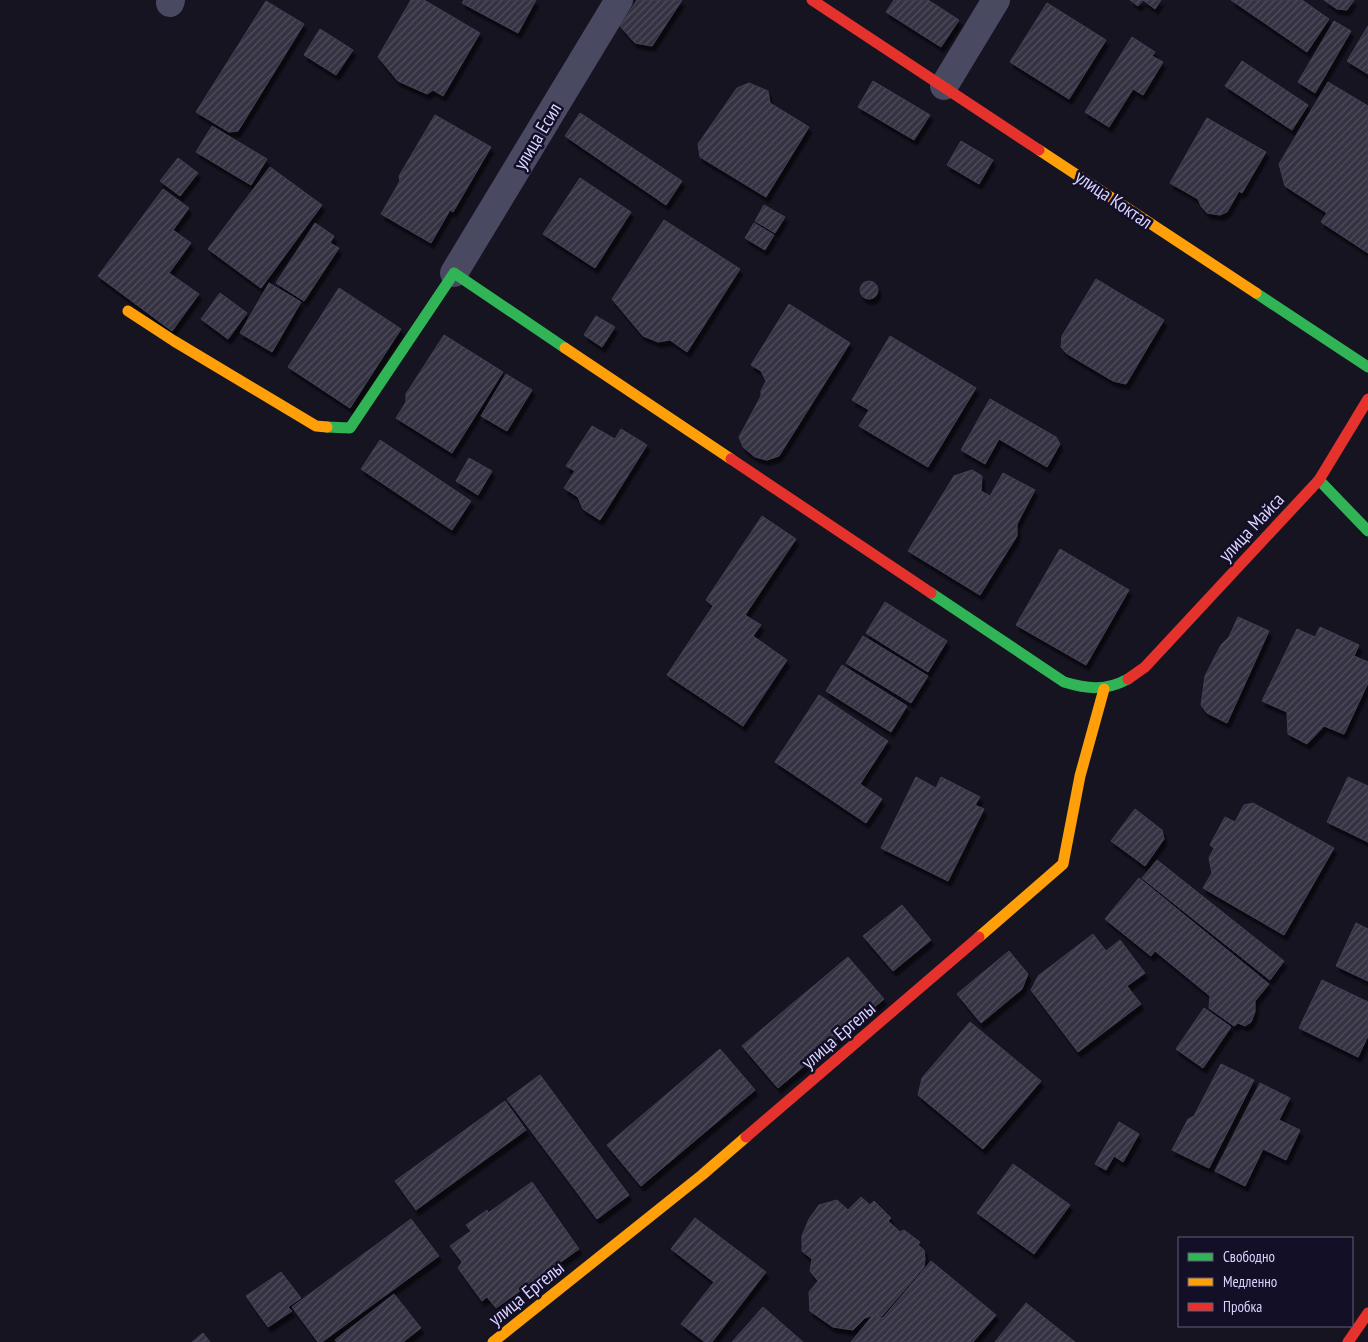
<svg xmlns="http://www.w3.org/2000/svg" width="1368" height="1342" font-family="'PT Sans Narrow',sans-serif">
<defs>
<pattern id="building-hatch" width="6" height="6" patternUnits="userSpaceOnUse" patternTransform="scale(1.25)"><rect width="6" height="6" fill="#343243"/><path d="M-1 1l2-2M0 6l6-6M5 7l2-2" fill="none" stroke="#514f5f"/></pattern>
<filter id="shadow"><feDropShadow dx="3" dy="5.5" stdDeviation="1" flood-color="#0009"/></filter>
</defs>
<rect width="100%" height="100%" fill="#161421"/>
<!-- building -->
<g fill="url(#building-hatch)" stroke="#433f54" filter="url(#shadow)">
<polygon points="411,0 424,0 480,33 443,96 433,90 427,94 398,81 378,57"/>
<polygon points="464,0 536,0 518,33 462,3"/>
<polygon points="637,0 682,0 652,46 635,43 620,26"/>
<polygon points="894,0 928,0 959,20 941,47 886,12"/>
<polygon points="1130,0 1161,0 1155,9 1143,0 1138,6"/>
<polygon points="1231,0 1302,0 1329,19 1307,52"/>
<polygon points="1324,0 1354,0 1347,10 1337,9"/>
<polygon points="266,1 304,24 238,131 229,132 196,112"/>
<polygon points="1047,3 1106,40 1069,99 1010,62"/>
<polygon points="1334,21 1351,31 1315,93 1298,82"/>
<polygon points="1368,26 1368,74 1347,61"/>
<polygon points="320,29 353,50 336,75 304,55"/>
<polygon points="1132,37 1155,52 1152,56 1163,62 1143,95 1133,89 1109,127 1085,112"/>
<polygon points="1242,61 1308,105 1292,130 1225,86"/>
<polygon points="873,81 930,115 914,140 858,107"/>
<polygon points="1328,82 1368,106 1368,253 1321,222 1327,213 1285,186 1279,164"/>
<polygon points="749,83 768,91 770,103 809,127 766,197 700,157 698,144 737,88"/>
<polygon points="580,113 682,181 666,205 565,136"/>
<polygon points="435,115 491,147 453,212 450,210 431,243 381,214 400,181 399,176"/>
<polygon points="1207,118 1266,152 1242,193 1239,191 1227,212 1220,215 1207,213 1201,206 1198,199 1170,183"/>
<polygon points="212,126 267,159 251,185 196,152"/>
<polygon points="961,141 993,160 979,184 947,165"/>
<polygon points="178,158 198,173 180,196 160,181"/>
<polygon points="270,167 322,205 261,288 208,249"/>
<polygon points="580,178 631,212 595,268 543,234"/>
<polygon points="163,189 189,208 173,230 191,243 169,273 199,294 172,331 98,276"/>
<polygon points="764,205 785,217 775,233 755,221"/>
<polygon points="664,220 740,269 687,352 670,340 658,342 643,336 612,299"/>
<polygon points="315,223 334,236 330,243 339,248 304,301 276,283"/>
<polygon points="754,223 774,235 765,250 745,238"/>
<polygon points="1096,279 1164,320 1126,384 1113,381 1066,353 1061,347 1062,336"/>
<circle cx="869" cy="290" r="9"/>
<polygon points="269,283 301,302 272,352 240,333"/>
<polygon points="339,288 401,329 350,408 288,367"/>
<polygon points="220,293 247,313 228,339 201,319"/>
<polygon points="789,304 850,343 779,456 767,460 755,457 743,447 739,437 761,396 761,391 766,381 761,371 751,365"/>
<polygon points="596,316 615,327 602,347 584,335"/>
<polygon points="444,335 503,372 452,453 396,418 406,402 406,394"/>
<polygon points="890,336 976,388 928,467 859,426 869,410 852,400"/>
<polygon points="506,374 532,390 507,431 481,416"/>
<polygon points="990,399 1056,437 1060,444 1047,467 999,439 985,464 961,450"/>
<polygon points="592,426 615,439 621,429 647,445 600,520 583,509 578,497 564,488 575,471 566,466"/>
<polygon points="380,440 471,501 452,530 361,469"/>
<polygon points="469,458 492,471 478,495 456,481"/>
<polygon points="972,470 982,476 981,491 990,496 1003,473 1035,490 1017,524 1017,536 980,595 908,551 954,476"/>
<polygon points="762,516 796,539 745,615 761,625 753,636 787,660 743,726 667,675 713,606 706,600"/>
<polygon points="1060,549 1129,590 1086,665 1016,625"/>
<polygon points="885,602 947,641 928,672 866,633"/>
<polygon points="1238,617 1269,631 1227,723 1207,713 1201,705 1205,676 1221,645 1229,637"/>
<polygon points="1320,627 1359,645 1354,656 1368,662 1368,683 1344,734 1324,726 1307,744 1288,734 1287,712 1262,701 1297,629 1315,637"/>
<polygon points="863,636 928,676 911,703 846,663"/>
<polygon points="842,665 907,706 891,732 826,691"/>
<polygon points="819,695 888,741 860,784 882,799 866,823 775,762"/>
<polygon points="916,777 936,788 941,777 980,797 975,805 984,809 948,881 881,848"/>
<polygon points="1348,777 1368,786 1368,842 1327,822"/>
<polygon points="1253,803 1334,848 1284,935 1203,888 1212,873 1209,858 1214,848 1210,845 1225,817 1235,822 1244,805"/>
<polygon points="1135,809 1162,830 1164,839 1145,866 1111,841"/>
<polygon points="1157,860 1284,961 1270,980 1142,878"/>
<polygon points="1139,878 1269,984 1255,1001 1255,1012 1251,1022 1245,1026 1238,1023 1234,1026 1209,1008 1210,996 1155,951 1151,956 1105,919"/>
<polygon points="902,905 931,940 893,971 863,936"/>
<polygon points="1356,923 1368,929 1368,981 1336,966"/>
<polygon points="1093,934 1106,951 1120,940 1145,973 1127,986 1141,1004 1078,1052 1031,990 1038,976"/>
<polygon points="1009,951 1028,974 1022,989 981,1023 957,994"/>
<polygon points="848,957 884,999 778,1088 742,1046"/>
<polygon points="1322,980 1368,1002 1368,1036 1358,1057 1299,1028"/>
<polygon points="1204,1008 1231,1027 1203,1068 1176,1049"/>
<polygon points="970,1022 1041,1081 983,1149 918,1095 922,1078"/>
<polygon points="720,1049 755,1090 641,1186 607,1145"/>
<polygon points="1221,1064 1254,1080 1209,1168 1172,1150 1188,1119 1194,1116"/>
<polygon points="540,1075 629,1195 597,1219 507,1099"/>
<polygon points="1260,1083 1290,1098 1279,1120 1300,1130 1286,1160 1263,1149 1245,1186 1215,1171"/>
<polygon points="505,1101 526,1130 416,1210 395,1181"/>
<polygon points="1119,1122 1139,1134 1123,1162 1114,1156 1106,1170 1095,1164"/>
<polygon points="1013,1164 1070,1205 1034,1254 977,1213"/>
<polygon points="532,1182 579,1249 496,1308 487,1297 482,1301 458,1268 462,1262 450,1246 471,1231 466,1225 487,1210 488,1213"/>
<polygon points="861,1197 870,1205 874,1201 891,1218 888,1221 900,1232 904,1230 920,1242 918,1245 924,1250 925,1259 924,1267 882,1316 873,1315 865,1318 853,1330 833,1327 810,1311 809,1292 818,1281 810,1271 812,1259 802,1251 802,1236 809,1219 819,1205 837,1200 848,1210"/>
<polygon points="695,1218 766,1272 712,1342 705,1342 681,1324 714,1282 671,1249"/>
<polygon points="411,1219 439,1256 322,1342 318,1342 292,1307"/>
<polygon points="931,1261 996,1315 973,1342 851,1342 873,1315 883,1318"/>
<polygon points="281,1272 301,1298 288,1307 292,1311 268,1327 246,1296"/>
<polygon points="394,1294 421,1328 403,1342 337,1342 335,1340"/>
<polygon points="1026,1303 1075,1342 995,1342"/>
<polygon points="763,1307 803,1342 732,1342"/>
<polygon points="203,1333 210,1342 192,1342"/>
</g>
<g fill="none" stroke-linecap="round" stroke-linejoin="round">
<!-- street -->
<g stroke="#4a4962" stroke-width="28">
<polyline points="170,3 171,0"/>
<polyline points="944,86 996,0"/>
<polyline points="454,273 619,0"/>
</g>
<!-- fast -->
<g stroke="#30b455" stroke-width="11">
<polyline points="1256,293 1368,367"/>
<polyline points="327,427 350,428 454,273 565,348"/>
<polyline points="1319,480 1368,531"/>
<path d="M931,593L1064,682C1087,689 1106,691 1128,679"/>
</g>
<!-- slow -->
<g stroke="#ff9f0a" stroke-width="11">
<polyline points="1039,150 1256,293"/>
<polyline points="128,311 174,341 316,426 327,427"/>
<polyline points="565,348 731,459"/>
<polyline points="979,937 1063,864 1080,776 1104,689"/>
<polyline points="493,1342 702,1175 746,1137"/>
</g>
<!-- jam -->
<g stroke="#e5322d" stroke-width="11">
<polyline points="812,0 1039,150"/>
<polyline points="731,459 931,593"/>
<polyline points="1128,679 1145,667 1319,480 1368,399"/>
<polyline points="746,1137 979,937"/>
<polyline points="1348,1342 1368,1313"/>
</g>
</g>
<g text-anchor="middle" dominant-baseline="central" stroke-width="5" stroke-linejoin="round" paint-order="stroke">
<!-- street labels -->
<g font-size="19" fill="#d9d4ff" stroke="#130f26">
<text transform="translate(537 136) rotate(-59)">улица Есил</text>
<text transform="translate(1114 199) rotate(34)">улица Коктал</text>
<text transform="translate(1251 527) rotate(-47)">улица Майса</text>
<text transform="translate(838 1035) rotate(-41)">улица Ергелы</text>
<text transform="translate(526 1293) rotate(-39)">улица Ергелы</text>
</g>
</g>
<!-- legend -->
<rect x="1178" y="1237" width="175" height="90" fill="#130f26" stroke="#625e7d"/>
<rect x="1188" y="1253" width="25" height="8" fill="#30b455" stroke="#625e7d"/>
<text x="1223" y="1262" font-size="15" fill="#d9d4ff">Свободно</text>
<rect x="1188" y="1278" width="25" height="8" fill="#ff9f0a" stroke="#625e7d"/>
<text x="1223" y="1287" font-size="15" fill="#d9d4ff">Медленно</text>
<rect x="1188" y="1303" width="25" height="8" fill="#e5322d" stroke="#625e7d"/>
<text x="1223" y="1312" font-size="15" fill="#d9d4ff">Пробка</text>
</svg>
